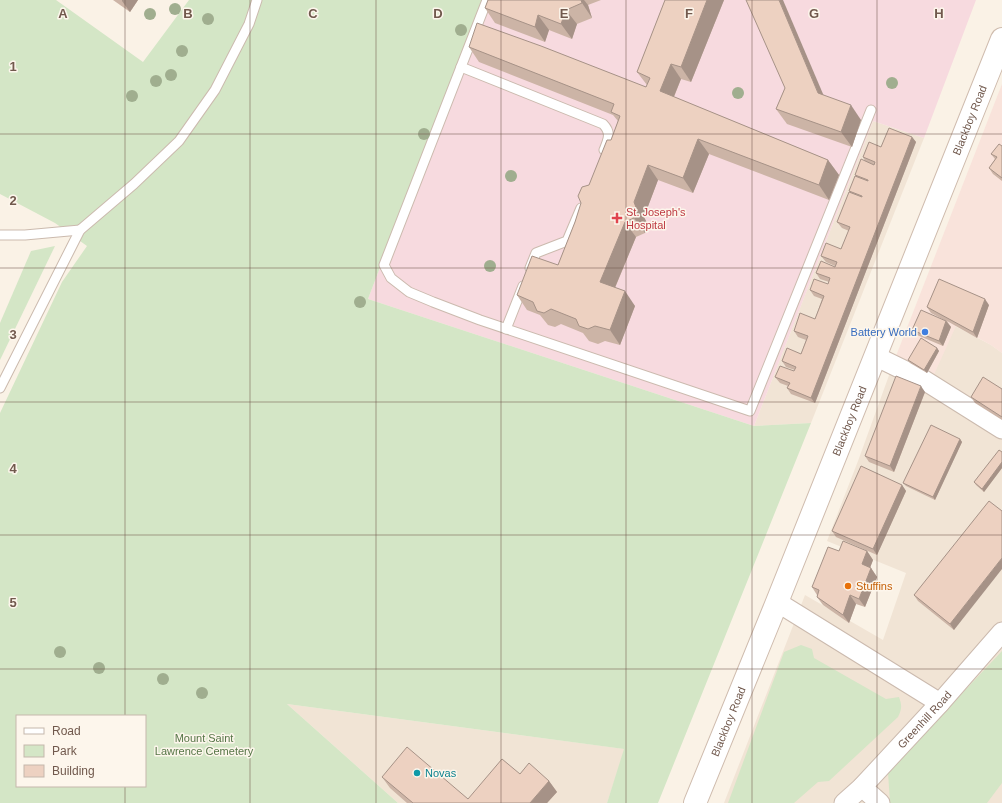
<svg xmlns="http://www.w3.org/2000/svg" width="1002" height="803" font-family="Helvetica,sans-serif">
<rect width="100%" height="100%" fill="#faf2e6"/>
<!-- residential -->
<g fill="#f1e4d5">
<polygon points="873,121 924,138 811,423 754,426"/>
<polygon points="955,326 991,345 1002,353 1002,803 724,803 805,595 883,640 906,573 827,541 858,461 896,356 932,378"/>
<polygon points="287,704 625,749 607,803 398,803"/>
</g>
<!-- commercial -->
<polygon fill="#f9e3db" points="1002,84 1002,353 991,345 956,326 932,379 896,356"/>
<!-- medical -->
<polygon fill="#f7dadf" points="482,0 976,0 924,138 873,121 754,426 368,299"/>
<!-- green -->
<g fill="#d4e6c6" fill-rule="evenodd">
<path d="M0,0H56L143,62L189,0H482L368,299L754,426L811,423L658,803H607L624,749L287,704L398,803H0V413L62,282L87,246L55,223L0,194ZM17,716H145V786H17Z"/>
<polygon points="55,246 0,360 0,323 31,251"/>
<path d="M801,645L812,649L814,658L886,699L899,697C902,705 902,709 898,717L829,781L818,782L794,803H728L784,652Z"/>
<polygon points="1002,651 1002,783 987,803 890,803 888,772"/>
</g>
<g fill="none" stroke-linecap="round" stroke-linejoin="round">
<defs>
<g id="service">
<polyline points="487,0 384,265 391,278 409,292 433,302 480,320 750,411 871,110"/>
<path d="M461,67L603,124C612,133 608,140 604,150"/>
<polyline points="0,235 25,235 80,230"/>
<polyline points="530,268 536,253 567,241 581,208"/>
<polyline points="506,329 523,286"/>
<polyline points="0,388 80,230 134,184 179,141 215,90 249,24 257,0"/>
</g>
<g id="minor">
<polyline points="875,356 924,380 1002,429"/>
<polyline points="777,602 940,703"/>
<polyline points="862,787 880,803"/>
<path id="s1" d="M844,803L862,787L940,703L1002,632"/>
</g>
<g id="secondary">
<path id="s2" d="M695,803L777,602L1002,39"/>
</g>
</defs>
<!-- service casing -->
<use href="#service" stroke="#cbbaae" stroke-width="11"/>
<!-- minor casing -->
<use href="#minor" stroke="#cbbaae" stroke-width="21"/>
<!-- secondary casing -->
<use href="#secondary" stroke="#cfbcae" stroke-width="24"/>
<!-- service -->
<use href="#service" stroke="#fff" stroke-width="9"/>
<!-- minor -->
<use href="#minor" stroke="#fff" stroke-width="19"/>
<!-- secondary -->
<use href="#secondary" stroke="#fff" stroke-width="22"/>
</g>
<!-- trees -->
<g fill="#a0ae8f">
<circle cx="175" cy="9" r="6"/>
<circle cx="150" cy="14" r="6"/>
<circle cx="208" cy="19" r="6"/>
<circle cx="461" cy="30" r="6"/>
<circle cx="182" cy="51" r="6"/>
<circle cx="171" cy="75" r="6"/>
<circle cx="156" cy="81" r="6"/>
<circle cx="892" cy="83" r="6"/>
<circle cx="738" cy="93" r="6"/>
<circle cx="132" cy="96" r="6"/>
<circle cx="424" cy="134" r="6"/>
<circle cx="511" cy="176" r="6"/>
<circle cx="490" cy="266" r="6"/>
<circle cx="360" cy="302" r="6"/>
<circle cx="60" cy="652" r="6"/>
<circle cx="99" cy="668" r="6"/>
<circle cx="163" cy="679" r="6"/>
<circle cx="202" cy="693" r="6"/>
</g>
<!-- wall -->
<g fill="#ccb4a6">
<polygon points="113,0 138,0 130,12"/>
<polygon points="488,0 601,0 588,5 592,18 577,24 572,39 549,30 545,42 495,23 485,8"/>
<polygon points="665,0 724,0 691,82 681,79 674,97 828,160 839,175 829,200 709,154 693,193 658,180 644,217 648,225 645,233 636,237 615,288 635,306 620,345 605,341 598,344 589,341 583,333 561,324 555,327 548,325 540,315 527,310 517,295 558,265 575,222 589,185 611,140 618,121 613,115 479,62 469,47 646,87 647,85 637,72"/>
<polygon points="785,88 823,95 861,120 852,147 787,124 776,109"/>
<polygon points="912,137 916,142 815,403 791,394 787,388 788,386 780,383 775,377 794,371 795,370 786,367 782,361 801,354 806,340 798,337 794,331 815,319 822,299 814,296 810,290 828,284 829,282 820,279 816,273 835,267 835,266 826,262 821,256 841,249 849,231 842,228 837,222 850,193 849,191 857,177 855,175 865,161 863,157 881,147"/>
<polygon points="1002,146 1002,181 993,174 989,168 995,159 991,154"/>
<polygon points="989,305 977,338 947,321 951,327 943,346 917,335 912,330 946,321 931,313 927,307"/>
<polygon points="937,348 939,351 927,373 910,363 908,360"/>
<polygon points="1002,389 1002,420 975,403 971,397"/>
<polygon points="925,392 894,472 869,462 865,456"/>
<polygon points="960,439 962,442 935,500 906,486 903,483"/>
<polygon points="1002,452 1002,468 984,492 976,485 974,482"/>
<polygon points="902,485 906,491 877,555 836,537 832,531"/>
<polygon points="1002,511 954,630 918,601 914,595"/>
<polygon points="839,551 867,551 873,560 870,568 871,568 877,577 865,607 856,604 849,623 823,605 817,597 817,595 812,587"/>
<polygon points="520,774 549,781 557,792 547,803 407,803 390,788 382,777 468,799"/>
</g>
<!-- shaded-wall -->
<g fill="#a69287">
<polygon points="122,0 138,0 130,12 122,1"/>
<polygon points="581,0 584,0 588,5 592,18 582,3"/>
<polygon points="707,0 724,0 691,82 681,67"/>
<polygon points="779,0 783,0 829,108 818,93"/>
<polygon points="566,10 577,24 572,39 561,24"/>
<polygon points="538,15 549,30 545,42 535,27"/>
<polygon points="671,64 681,79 670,106 660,91"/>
<polygon points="851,105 861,120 852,147 841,132"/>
<polygon points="912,137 916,142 815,403 811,398"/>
<polygon points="698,139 709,154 693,193 683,178"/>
<polygon points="828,160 839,175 829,200 819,185"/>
<polygon points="648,165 658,180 644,217 648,225 645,233 634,218 634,202"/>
<polygon points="625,222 636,237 611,297 600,282"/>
<polygon points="625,291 635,306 620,345 610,330"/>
<polygon points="985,299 989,305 977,338 973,332"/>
<polygon points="946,321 951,327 943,346 939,341"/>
<polygon points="937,348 939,351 927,373 924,370"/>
<polygon points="921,386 925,392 894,472 890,466"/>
<polygon points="960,439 962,442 935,500 933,497"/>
<polygon points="1002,462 1002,468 984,492 982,489"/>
<polygon points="902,485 906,491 877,555 873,549"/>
<polygon points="867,551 873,560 868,573 862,564"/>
<polygon points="1002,558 1002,569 954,630 950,624"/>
<polygon points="871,568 877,577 865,607 859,599"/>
<polygon points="850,595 856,604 849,623 843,615"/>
<polygon points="549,781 557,792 547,803 530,803"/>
</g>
<!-- building -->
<g fill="#edd1c1" stroke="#a69287">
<polygon points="488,0 581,0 582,3 566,10 561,24 538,15 535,27 485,8"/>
<polygon points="665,0 707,0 681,67 671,64 660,91 828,160 819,185 698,139 683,178 648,165 634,202 637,210 634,218 625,222 600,282 625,291 610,330 595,326 588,329 579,326 576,319 551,309 544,313 537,311 533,302 517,295 532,256 558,265 575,222 581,203 578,196 582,187 589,185 607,140 611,140 620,116 611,112 614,104 469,47 477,23 541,46 646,87 650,78 637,72"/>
<polygon points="746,0 779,0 818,93 851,105 841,132 776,109 785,88"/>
<polygon points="889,128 912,137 811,398 787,388 790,383 775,377 780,366 794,371 796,367 782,361 787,348 801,354 808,336 794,331 800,313 815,319 824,296 810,290 814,279 828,284 830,278 816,273 821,261 835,267 837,262 821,256 826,243 841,249 850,227 837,222 849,192 862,197 862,196 849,191 855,176 868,181 868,180 855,175 861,159 874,165 875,162 863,157 869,142 881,147"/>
<polygon points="999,144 1002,146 1002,178 989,168 997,157 991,154"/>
<polygon points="939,279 985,299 973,332 927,307"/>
<polygon points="921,310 946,321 939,341 912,330"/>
<polygon points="921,338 937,348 924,370 908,360"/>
<polygon points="896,376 921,386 890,466 865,456"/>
<polygon points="983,377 1002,389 1002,417 971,397"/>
<polygon points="931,425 960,439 933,497 903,483"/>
<polygon points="999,450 1002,452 1002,462 982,489 974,482"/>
<polygon points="861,466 902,485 873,549 832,531"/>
<polygon points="989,501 1002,511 1002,558 950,624 914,595"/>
<polygon points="843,541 867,551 862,564 871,568 859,599 850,595 843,615 817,597 819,590 812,587 828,547 839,551"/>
<polygon points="407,747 468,799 502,759 520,774 529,763 549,781 530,803 413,803 382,777"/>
</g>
<!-- grid -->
<path fill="none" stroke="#71594d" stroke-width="1" stroke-opacity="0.55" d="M125,0V716M250,0V803M376,0V803M501,0V803M626,0V803M752,0V803M877,0V803M0,134H1002M0,268H1002M0,402H1002M0,535H1002M0,669H1002M125,786V803"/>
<!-- markers -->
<path fill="#e0444e" stroke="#fdf6ec" stroke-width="1.5" d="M615 212h4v4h4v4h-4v4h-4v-4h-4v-4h4z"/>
<circle fill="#3f7fe0" stroke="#fdf6ec" stroke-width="1.5" cx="925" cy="332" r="4"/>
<circle fill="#e8710a" stroke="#fdf6ec" stroke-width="1.5" cx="848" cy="586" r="4"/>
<circle fill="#0f9aa8" stroke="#fdf6ec" stroke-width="1.5" cx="417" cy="773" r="4"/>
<g text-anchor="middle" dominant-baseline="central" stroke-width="3" stroke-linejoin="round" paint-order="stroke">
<!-- street labels -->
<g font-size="11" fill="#71594d" stroke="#fdf6ec">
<text stroke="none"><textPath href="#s2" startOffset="736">Blackboy Road</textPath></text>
<text stroke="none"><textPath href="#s2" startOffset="412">Blackboy Road</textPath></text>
<text stroke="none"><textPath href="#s1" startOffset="116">Greenhill Road</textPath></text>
<text stroke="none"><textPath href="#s2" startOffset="88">Blackboy Road</textPath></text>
</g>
<!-- health labels -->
<g font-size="11" fill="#be3a42" stroke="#fdf6ec" text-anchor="start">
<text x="626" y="212">St. Joseph's<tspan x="626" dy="13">Hospital</tspan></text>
</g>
<!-- shop labels -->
<g font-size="11" fill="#366cbe" stroke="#fdf6ec" text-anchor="end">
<text x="917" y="332">Battery World</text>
</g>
<!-- food labels -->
<g font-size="11" fill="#c56008" stroke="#fdf6ec" text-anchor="start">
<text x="856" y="586">Stuffins</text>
</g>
<!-- park labels -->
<g font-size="11" fill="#567647" stroke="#fdf6ec">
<text x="204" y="738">Mount Saint<tspan x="204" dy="13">Lawrence Cemetery</tspan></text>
</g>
<!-- culture labels -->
<g font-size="11" fill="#0d838f" stroke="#fdf6ec" text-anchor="start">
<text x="425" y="773">Novas</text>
</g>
</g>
<g font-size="13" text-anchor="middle" font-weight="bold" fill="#71594d" stroke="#fdf6ec" stroke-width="3" stroke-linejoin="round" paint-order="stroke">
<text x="63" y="18">A</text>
<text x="188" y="18">B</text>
<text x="313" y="18">C</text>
<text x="438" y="18">D</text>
<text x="564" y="18">E</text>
<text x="689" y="18">F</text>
<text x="814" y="18">G</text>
<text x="939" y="18">H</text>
<text x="13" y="71">1</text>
<text x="13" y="205">2</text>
<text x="13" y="339">3</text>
<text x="13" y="473">4</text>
<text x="13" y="607">5</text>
</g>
<!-- legend -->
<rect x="16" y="715" width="130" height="72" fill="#fdf6ec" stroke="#c5b7ac"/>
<rect x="24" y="728" width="20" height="6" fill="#ffffff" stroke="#c5b7ac"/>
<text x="52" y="735" font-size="12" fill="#71594d">Road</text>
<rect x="24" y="745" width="20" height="12" fill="#d4e6c6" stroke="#c5b7ac"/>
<text x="52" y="755" font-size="12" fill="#71594d">Park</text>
<rect x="24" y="765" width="20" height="12" fill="#edd1c1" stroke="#c5b7ac"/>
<text x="52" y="775" font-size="12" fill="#71594d">Building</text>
</svg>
